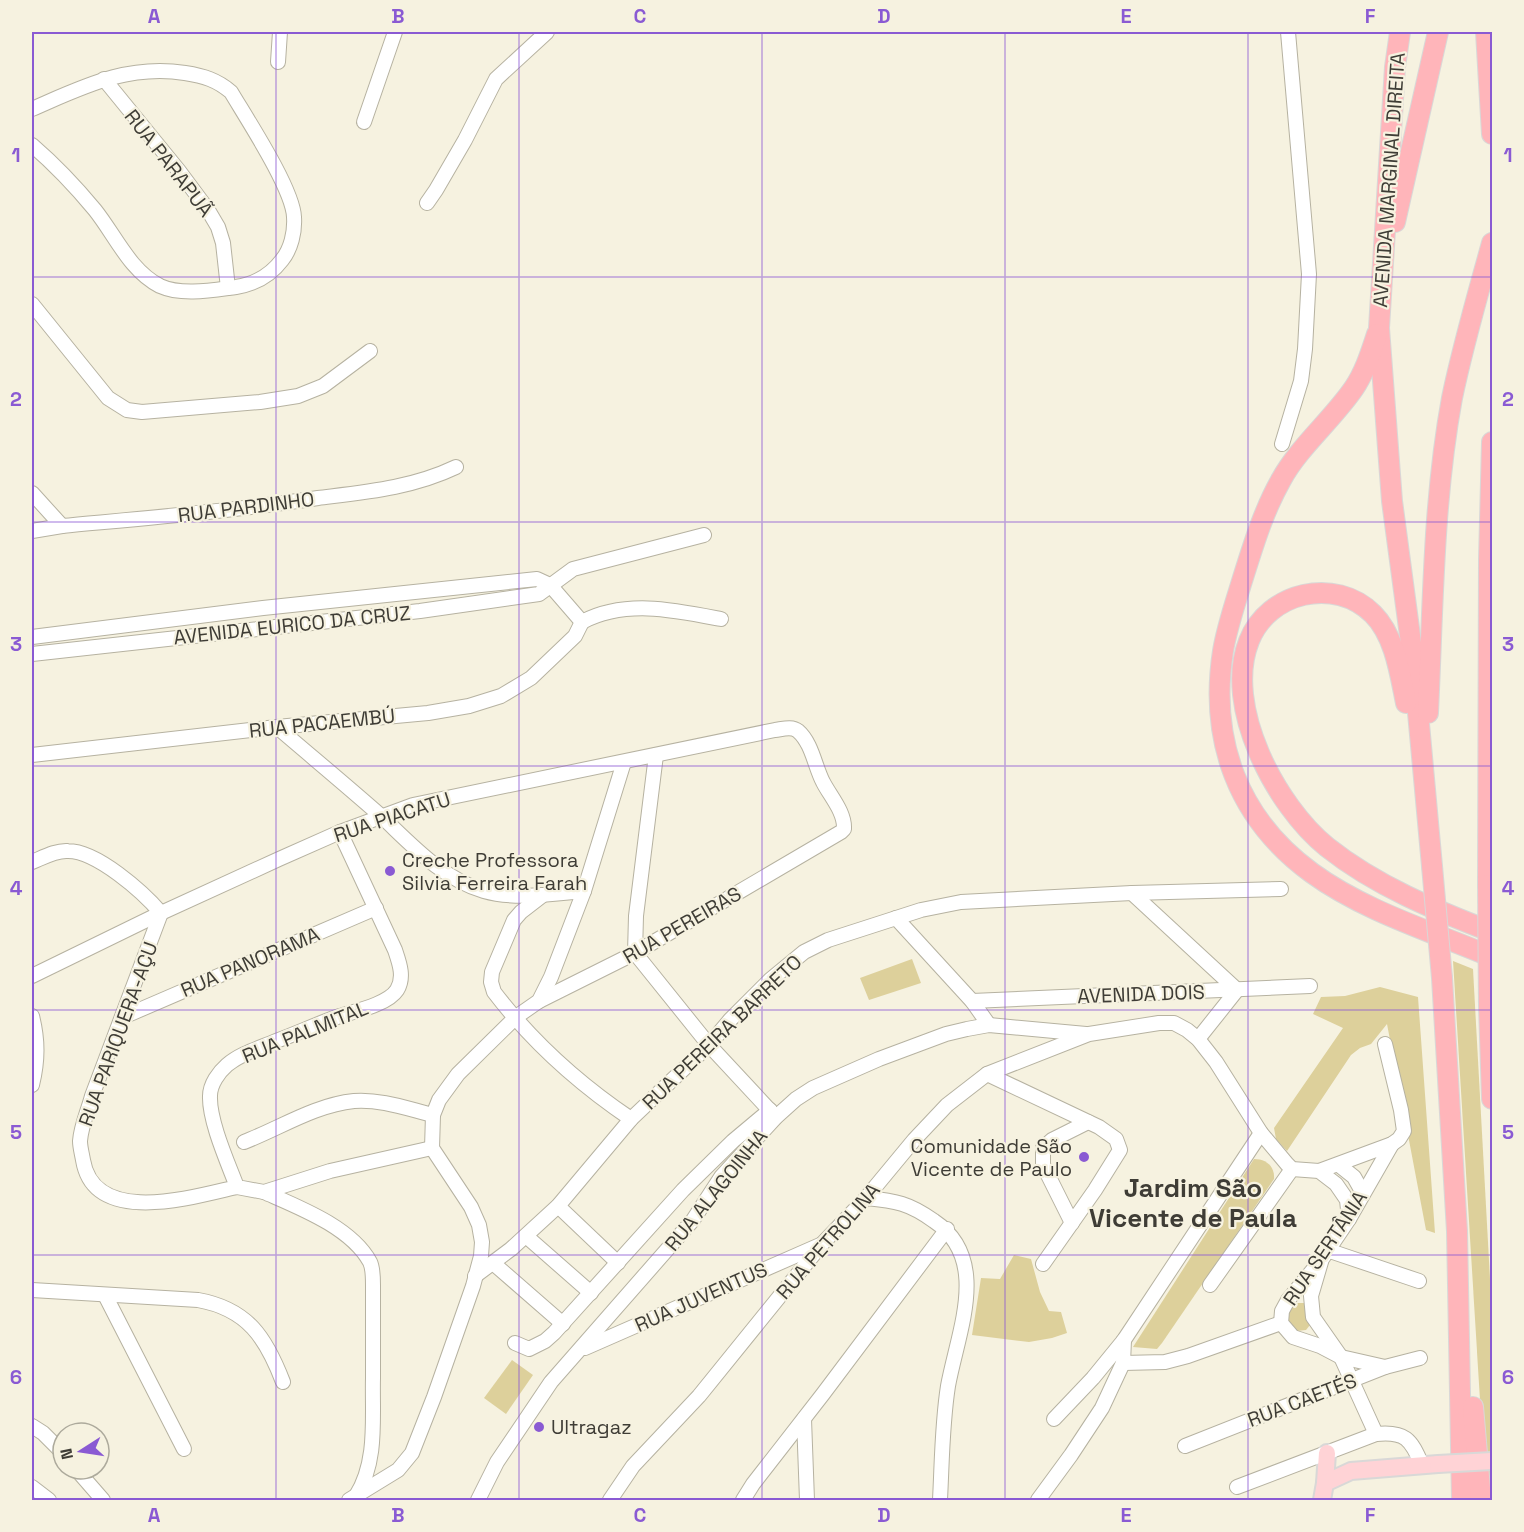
<svg xmlns="http://www.w3.org/2000/svg" width="1524" height="1532" font-family="'Space Grotesk',sans-serif">
<rect width="100%" height="100%" fill="#f6f2e0"/>
<!-- green -->
<g fill="#ddd09b">
<polygon points="912,959 921,983 869,1000 860,978"/>
<polygon points="1453,961 1473,969 1492,1315 1492,1500 1488,1500 1483,1449"/>
<polygon points="1380,987 1418,997 1435,1233 1426,1230 1387,1024 1371,1044 1360,1048 1351,1055 1287,1151 1276,1139 1274,1128 1343,1028 1313,1014 1321,997 1345,996"/>
<path d="M1254,1159C1266,1159 1275,1166 1274,1179L1162,1343L1157,1349L1133,1347Z"/>
<polygon points="1014,1255 1031,1259 1040,1292 1049,1311 1061,1312 1067,1333 1052,1338 1029,1342 972,1335 981,1278 1000,1279"/>
<path d="M1296,1303H1304L1310,1325L1306,1330L1297,1331C1286,1322 1284,1312 1296,1303Z"/>
<polygon points="512,1360 533,1375 506,1414 484,1398"/>
</g>
<g fill="none" stroke-linecap="round" stroke-linejoin="round">
<defs>
<g id="minor">
<polyline points="278,62 280,32"/>
<polyline points="104,79 179,171 208,210 218,227 223,243 228,288"/>
<path d="M32,109C83,87 127,64 185,73C204,76 217,80 231,92C247,119 293,189 294,217C295,232 291,249 282,260C270,276 255,284 236,287C213,290 182,296 160,286C130,271 115,235 95,210C76,187 54,164 32,145"/>
<polyline points="364,122 395,32"/>
<polyline points="427,203 436,190 465,140 496,79 547,32"/>
<polyline points="32,304 108,398 127,410 142,412 260,402 298,396 323,386 370,351"/>
<polyline points="1282,444 1301,381 1305,349 1309,274 1288,32"/>
<polyline points="32,493 62,526"/>
<path d="M32,531L62,526C147,518 233,511 318,498C366,492 412,488 456,467"/>
<path d="M582,622C625,599 675,610 721,619"/>
<polyline points="32,637 263,608 537,579 550,585 582,622"/>
<polyline points="32,654 420,611 539,594 573,569 704,535"/>
<path d="M277,727C312,757 347,786 381,816C411,844 442,879 484,891C516,900 551,894 584,891"/>
<polyline points="32,755 277,727 428,713 469,706 501,696 531,678 575,636 582,622"/>
<polyline points="656,755 636,916 635,953 709,1045 776,1117"/>
<path d="M340,832L395,950C399,962 405,977 397,990C388,1004 356,1011 340,1016C319,1023 298,1033 276,1041C260,1048 241,1053 227,1065C219,1072 210,1084 210,1096C209,1121 228,1163 237,1187L264,1192L330,1171L432,1148"/>
<path d="M32,862C42,858 56,850 68,851C97,851 143,892 161,913L92,1096C88,1111 81,1126 80,1141C80,1147 82,1154 83,1160C94,1227 193,1197 237,1187"/>
<polyline points="1132,893 1237,990 1198,1039"/>
<path d="M543,895L521,912L514,920L492,972L491,982L494,992C533,1043 579,1084 631,1119"/>
<polyline points="896,918 972,1001 989,1025"/>
<path d="M32,976L161,913L279,859L340,832L413,805L775,730C783,729 792,726 798,731C812,743 815,767 823,782C830,796 845,812 844,829L841,832L635,953L539,1001"/>
<polyline points="972,1001 1310,986"/>
<path d="M32,1016C38,1040 38,1060 32,1085"/>
<polyline points="123,1017 376,908"/>
<polyline points="987,1074 1099,1127 1116,1139 1120,1150 1095,1190 1043,1264"/>
<path d="M244,1142C280,1128 315,1105 354,1101C381,1099 408,1109 433,1115"/>
<polyline points="1339,1165 1354,1177 1363,1193"/>
<polyline points="1319,1171 1392,1144 1399,1139 1404,1131 1401,1110 1385,1044"/>
<path d="M264,1192C298,1207 351,1227 370,1262C373,1268 373,1278 373,1285C373,1316 373,1347 373,1378C372,1417 378,1461 356,1496"/>
<path d="M866,1198C896,1201 909,1203 934,1221C991,1259 958,1331 948,1386C942,1424 942,1462 940,1500"/>
<polyline points="558,1206 618,1263"/>
<polyline points="1072,1223 1043,1165 1043,1148 1052,1140 1088,1122"/>
<polyline points="526,1236 591,1293"/>
<polyline points="1327,1250 1419,1281"/>
<polyline points="1321,1262 1311,1296 1313,1317 1341,1357 1376,1434"/>
<polyline points="493,1263 563,1324"/>
<polyline points="475,1276 511,1249 558,1206 631,1119 709,1045 730,1020 770,980 804,952 828,940 921,910 961,902 1132,893 1281,889"/>
<polyline points="1210,1285 1292,1169"/>
<path d="M32,1290L198,1300C248,1309 266,1338 283,1382"/>
<polyline points="105,1295 184,1449"/>
<polyline points="515,1343 529,1349 545,1341 554,1333 683,1190 733,1141 770,1110"/>
<polyline points="585,1348 820,1245"/>
<polyline points="1123,1363 1165,1362 1188,1356 1281,1323"/>
<polyline points="1385,1367 1341,1357 1320,1346 1293,1337 1281,1323 1282,1311 1288,1300 1322,1259 1349,1219 1392,1144"/>
<polyline points="804,1419 807,1500"/>
<polyline points="1054,1419 1093,1378 1124,1340 1261,1133"/>
<polyline points="32,1426 43,1433 63,1453"/>
<polyline points="1185,1446 1385,1367 1420,1358"/>
<polyline points="76,1469 103,1500"/>
<polyline points="32,1487 49,1500"/>
<path d="M1237,1487L1376,1434C1405,1431 1411,1439 1422,1465"/>
<polyline points="349,1500 398,1470 412,1453 434,1397 473,1286 481,1256 482,1242 479,1225 471,1207 432,1148 433,1115 439,1100 458,1074 516,1017 539,1001 551,977 584,891 624,762"/>
<polyline points="478,1500 497,1462 551,1382 693,1220 721,1177 776,1117 796,1099 813,1088 879,1059 946,1034 967,1029 989,1025 1086,1034"/>
<polyline points="610,1500 633,1466 699,1396 822,1244 866,1198 914,1140 947,1105 987,1074 1089,1034 1159,1023 1174,1023 1187,1030 1198,1039 1216,1062 1261,1133 1287,1164 1292,1169 1319,1171 1336,1184 1347,1200 1349,1219"/>
<polyline points="743,1500 753,1484 823,1394 947,1229"/>
<polyline points="1038,1500 1071,1455 1102,1408 1123,1363 1124,1340"/>
</g>
<g id="major">
<polyline points="1325,1483 1327,1453"/>
<polyline points="1322,1500 1325,1483 1351,1471 1438,1464"/>
</g>
<g id="highway">
<polyline points="1400,32 1395,67 1379,328 1392,501 1413,658 1432,866"/>
<polyline points="1486,32 1492,134"/>
<polyline points="1395,222 1438,32"/>
<path d="M1377,334C1371,352 1365,372 1354,388C1333,419 1298,448 1281,480C1263,512 1253,546 1242,581C1235,604 1227,627 1223,651C1209,741 1238,819 1312,873C1364,911 1433,932 1492,957"/>
<path d="M1406,703C1400,674 1395,636 1373,614C1335,576 1268,592 1249,641C1223,706 1276,806 1327,847C1376,886 1435,910 1492,932"/>
<path d="M1428,713C1433,608 1433,501 1452,398C1463,345 1478,294 1492,243"/>
<polyline points="1488,885 1489,560 1492,442"/>
<polyline points="1442,978 1457,1231 1462,1500"/>
<polyline points="1489,1006 1492,1099"/>
<polyline points="1473,1407 1481,1500"/>
</g>
</defs>
<!-- minor casing -->
<use href="#minor" stroke="#b6b2a1" stroke-width="16"/>
<!-- major casing -->
<use href="#major" stroke="#d9d8d7" stroke-width="20"/>
<!-- highway casing -->
<use href="#highway" stroke="#d9d8d7" stroke-width="22"/>
<!-- minor -->
<use href="#minor" stroke="#fff" stroke-width="14"/>
<!-- major -->
<use href="#major" stroke="#ffd3d6" stroke-width="16"/>
<!-- highway -->
<use href="#highway" stroke="#ffb5ba" stroke-width="20"/>
<defs>
<polyline id="major-bridge" points="1438,1464 1492,1461"/>
<g id="highway-bridge">
<polyline points="1432,866 1442,978"/>
<polyline points="1488,885 1489,1006"/>
</g>
</defs>
<!-- major-bridge casing -->
<use href="#major-bridge" stroke="#d9d8d7" stroke-width="20" stroke-linecap="butt"/>
<!-- highway-bridge casing -->
<use href="#highway-bridge" stroke="#d9d8d7" stroke-width="22" stroke-linecap="butt"/>
<!-- major-bridge -->
<use href="#major-bridge" stroke="#ffd3d6" stroke-width="16"/>
<!-- highway-bridge -->
<use href="#highway-bridge" stroke="#ffb5ba" stroke-width="20"/>
</g>
<!-- grid -->
<path fill="none" stroke="#8a5ad3" stroke-width="1.5" stroke-opacity="0.55" d="M276,32V1500M519,32V1500M762,32V1500M1005,32V1500M1248,32V1500M32,277H1492M32,522H1492M32,766H1492M32,1010H1492M32,1255H1492"/>
<!-- markers -->
<g fill="#8a5ad3" stroke="#f6f2e0" stroke-width="2">
<circle cx="390" cy="871" r="6"/>
<circle cx="1084" cy="1157" r="6"/>
<circle cx="539" cy="1427" r="6"/>
</g>
<g text-anchor="middle" dominant-baseline="central" stroke-width="4.5" stroke-linejoin="round" paint-order="stroke">
<!-- street labels -->
<g font-size="20" fill="#3f3d36" stroke="#f6f2e0">
<text transform="translate(169 163) rotate(52)">RUA PARAPUÃ</text>
<text transform="translate(1389 180) rotate(-86)">AVENIDA MARGINAL DIREITA</text>
<text transform="translate(246 507) rotate(-7)">RUA PARDINHO</text>
<text transform="translate(292 625) rotate(-6)">AVENIDA EURICO DA CRUZ</text>
<text transform="translate(322 723) rotate(-6)">RUA PACAEMBÚ</text>
<text transform="translate(392 817) rotate(-18)">RUA PIACATU</text>
<text transform="translate(682 925) rotate(-30)">RUA PEREIRAS</text>
<text transform="translate(250 962) rotate(-23)">RUA PANORAMA</text>
<text transform="translate(1141 994) rotate(-2)">AVENIDA DOIS</text>
<text transform="translate(305 1032) rotate(-22)">RUA PALMITAL</text>
<text transform="translate(722 1032) rotate(-44)">RUA PEREIRA BARRETO</text>
<text transform="translate(118 1034) rotate(-70)">RUA PARIQUERA-AÇU</text>
<text transform="translate(716 1190) rotate(-51)">RUA ALAGOINHA</text>
<text transform="translate(828 1241) rotate(-49)">RUA PETROLINA</text>
<text transform="translate(1325 1248) rotate(-56)">RUA SERTÂNIA</text>
<text transform="translate(701 1297) rotate(-24)">RUA JUVENTUS</text>
<text transform="translate(1302 1400) rotate(-21)">RUA CAETÉS</text>
</g>
<!-- poi labels -->
<g font-size="20" fill="#3f3d36" stroke="#f6f2e0" text-anchor="start">
<text x="402" y="860">Creche Professora<tspan x="402" dy="23">Silvia Ferreira Farah</tspan></text>
<text x="1072" y="1146" text-anchor="end">Comunidade São<tspan x="1072" dy="23">Vicente de Paulo</tspan></text>
<text x="551" y="1427">Ultragaz</text>
</g>
<!-- district labels -->
<g font-size="26" font-weight="bold" fill="#3f3d36" stroke="#f6f2e0">
<text x="1193" y="1188">Jardim São<tspan x="1193" dy="30">Vicente de Paula</tspan></text>
</g>
</g>
<!-- border -->
<rect width="1524" height="1532" fill="none" stroke="#f6f2e0" stroke-width="66"/>
<!-- north arrow -->
<g transform="translate(81 1451) rotate(258)"><circle r="28" fill="#f6f2e0" stroke="#adaa9c" stroke-width="1.5"/>
<path d="M0-4.5L10 22L0 15L-10 22Z" fill="#8a5ad3"/>
<text y="-9" font-size="16" font-weight="bold" text-anchor="middle" fill="#3f3d36">N</text>
</g>
<rect x="33" y="33" width="1458" height="1466" fill="none" stroke="#8a5ad3" stroke-width="2"/>
<g font-size="20" text-anchor="middle" font-weight="bold" fill="#8a5ad3">
<text x="154" y="23">A</text>
<text x="398" y="23">B</text>
<text x="640" y="23">C</text>
<text x="884" y="23">D</text>
<text x="1126" y="23">E</text>
<text x="1370" y="23">F</text>
<text x="16" y="162">1</text>
<text x="1508" y="162">1</text>
<text x="16" y="406">2</text>
<text x="1508" y="406">2</text>
<text x="16" y="651">3</text>
<text x="1508" y="651">3</text>
<text x="16" y="895">4</text>
<text x="1508" y="895">4</text>
<text x="16" y="1139">5</text>
<text x="1508" y="1139">5</text>
<text x="16" y="1384">6</text>
<text x="1508" y="1384">6</text>
<text x="154" y="1522">A</text>
<text x="398" y="1522">B</text>
<text x="640" y="1522">C</text>
<text x="884" y="1522">D</text>
<text x="1126" y="1522">E</text>
<text x="1370" y="1522">F</text>
</g>
</svg>
